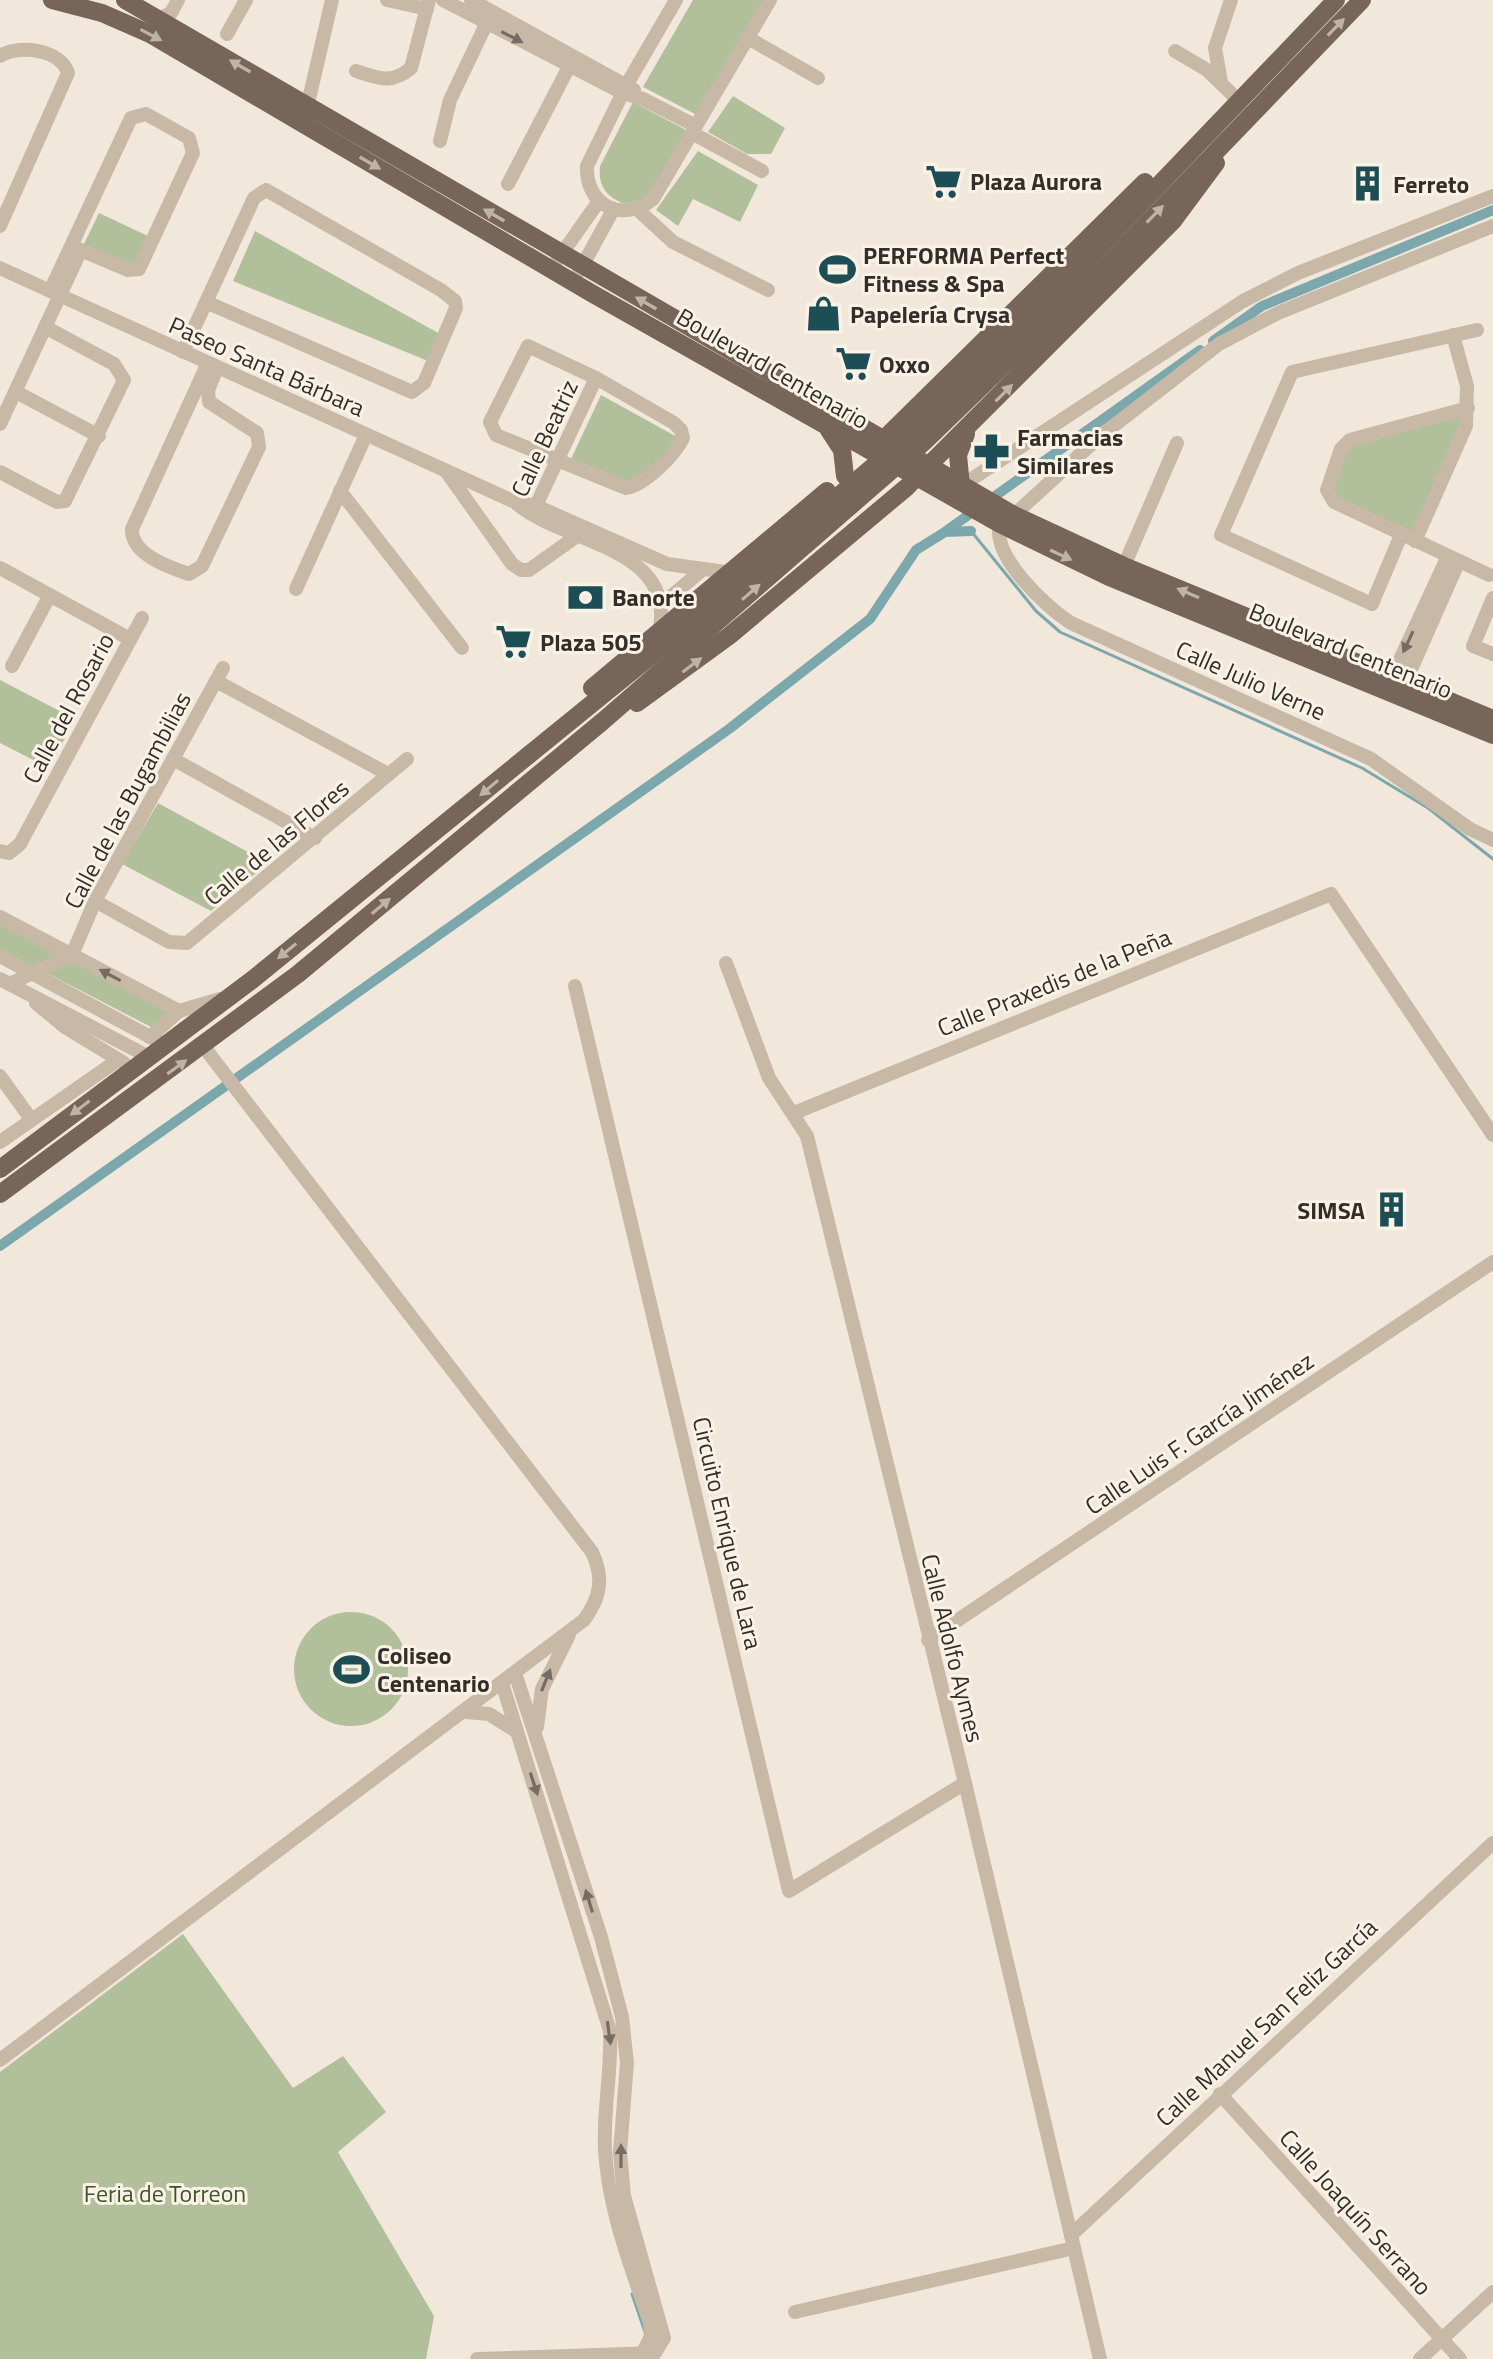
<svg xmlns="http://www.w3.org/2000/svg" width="1493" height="2359" font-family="'Titillium Web',sans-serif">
<rect width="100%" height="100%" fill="#f1e8db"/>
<!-- green -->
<g fill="#b1bf9b">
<polygon points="693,0 765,0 697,115 643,87"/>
<polygon points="733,96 785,128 771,154 747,154 708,132"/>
<path d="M633,102L688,131L646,198L625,204C606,197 598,186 600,166Z"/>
<polygon points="698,151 758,185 740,222 693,199 678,226 656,210"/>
<polygon points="99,213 150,237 133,266 82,248"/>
<polygon points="255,231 440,334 428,361 233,281"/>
<path d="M601,395L677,437C672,455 643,477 625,483L571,459Z"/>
<polygon points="1465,413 1413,535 1337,498 1331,487 1344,453 1352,444"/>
<polygon points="0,680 75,719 49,768 0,743"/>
<polygon points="158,803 268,863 211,911 122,864"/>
<polygon points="0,919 172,1012 155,1029 0,949"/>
<circle cx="351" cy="1669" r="57"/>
<polygon points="183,1934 293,2088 343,2056 386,2112 338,2152 434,2316 426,2359 0,2359 0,2072"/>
</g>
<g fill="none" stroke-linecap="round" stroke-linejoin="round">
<!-- stream -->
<g stroke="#7ba7ad" stroke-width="3">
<polyline points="971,531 1036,611 1060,632 1362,768 1428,808 1493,859"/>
<polyline points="632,2294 645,2332"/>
</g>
<!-- canal -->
<g stroke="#7ba7ad" stroke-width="10">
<polyline points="1213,341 1262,306 1493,210"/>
<polyline points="946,531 1200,350"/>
<polyline points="0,1246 729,729 870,619 916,550 945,532 971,531"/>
</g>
<!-- minor -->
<g stroke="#c8b9a7" stroke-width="14">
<polyline points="387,0 427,9"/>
<polyline points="443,0 623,93 643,99 696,126"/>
<polyline points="471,0 634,90"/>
<path d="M676,0L627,84L587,166C585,205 622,224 653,199L770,0"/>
<polyline points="159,19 171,13 178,0"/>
<polyline points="227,34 246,0"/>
<polyline points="748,38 818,78"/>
<polyline points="1175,51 1207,70 1238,100"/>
<path d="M0,56C19,44 60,49 68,73L0,226"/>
<path d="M356,71C378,78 391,85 411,68L429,0"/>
<polyline points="1221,82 1215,48 1231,0"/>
<polyline points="306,112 332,0"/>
<polyline points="692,133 762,171"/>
<polyline points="440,141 450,100 490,16"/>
<polyline points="508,184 573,59"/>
<polyline points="637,209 673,242 768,290"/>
<polyline points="558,259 599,201"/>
<polyline points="0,268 515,502 536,506 667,564 726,572"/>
<polyline points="579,272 613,210"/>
<polyline points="50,291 131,118 146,114 189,138 193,153 139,269 128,270 71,246"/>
<path d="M528,346L596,378L674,423L681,430L683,438C674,456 646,484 626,488L496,435L490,422Z"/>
<polyline points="183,352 254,198 266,190 441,290 455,301 456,308 424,383 412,392 206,302"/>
<path d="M208,363L132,529C131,554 168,567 189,574L202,566L259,447L257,433L209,402L208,390L217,368"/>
<polyline points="16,392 99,436"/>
<polyline points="1468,408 1350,440 1341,449 1327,490 1334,502 1489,575"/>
<polyline points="0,424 81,250"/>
<polyline points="446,471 512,564 521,570 529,570 577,536"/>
<polyline points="0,472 57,502 65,501 124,380 114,364 45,327"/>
<polyline points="961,486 1243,301 1298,273 1493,196"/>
<polyline points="340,491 462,648"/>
<path d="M517,504C563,543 674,546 660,628"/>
<polyline points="533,512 596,378"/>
<polyline points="1014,515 1098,438 1219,344 1278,313 1493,226"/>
<path d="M1000,524C991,556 1046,607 1071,623L1371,759L1470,829L1493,840"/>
<polyline points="1401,535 1372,604 1221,535 1292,372 1477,330"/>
<polyline points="1415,541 1466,426 1467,386 1453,335"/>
<polyline points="0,568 130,639"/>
<polyline points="1116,572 1124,566 1177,443"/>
<polyline points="296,589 366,435"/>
<polyline points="1493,598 1473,646 1493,654"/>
<polyline points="662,604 701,571"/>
<polyline points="12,666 50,595"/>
<polyline points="1392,677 1448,556"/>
<polyline points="216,681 388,774"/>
<polyline points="1405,683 1459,561"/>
<polyline points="173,759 315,838"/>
<polyline points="0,851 9,853 20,844 142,618"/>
<polyline points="95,901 169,942 187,943 407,759"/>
<polyline points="0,917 179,1011 220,999"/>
<polyline points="0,956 165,1045"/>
<polyline points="726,963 769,1078 807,1136 965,1783 1100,2359"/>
<polyline points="0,979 149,1057"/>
<polyline points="9,984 72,955 95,901 223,668"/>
<polyline points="575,986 789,1891 965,1783"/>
<polyline points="36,1003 65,1027 124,1063"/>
<polyline points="150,1037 179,1011"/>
<polyline points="0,1076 31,1119"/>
<polyline points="794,1113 1331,894 1493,1135"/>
<polyline points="0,1142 118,1060"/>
<polyline points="928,1640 1493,1262"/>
<path d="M502,1683L610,2031C612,2071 603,2109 605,2149C608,2209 631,2267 650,2323L651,2336L643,2353"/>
<polyline points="466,1712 489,1714 516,1731"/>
<polyline points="537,1727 542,1689 569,1635"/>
<path d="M0,2060L584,1620C601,1597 604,1578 592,1552L204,1047"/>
<polyline points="1220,2094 1460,2359"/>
<polyline points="1071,2235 1493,1843"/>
<polyline points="795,2312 1074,2248"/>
<polyline points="477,2359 655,2353 664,2338 624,2196 620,2152 627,2063 622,2017 601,1937 515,1673"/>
<polyline points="1420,2359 1493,2292"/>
</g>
<!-- major -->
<g stroke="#776559" stroke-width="18">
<polyline points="52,0 102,13 150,34 593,294 1000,524 1109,577 1493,735"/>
<polyline points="125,0 1014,515 1124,566 1493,719"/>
<polyline points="829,430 842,450 845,476"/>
<polyline points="876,447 1145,182"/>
<polyline points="961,486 958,455 966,434"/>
<polyline points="592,688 827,491"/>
<polyline points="637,703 729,636 907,487 1173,221 1216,163"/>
<polyline points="0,1169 252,980 658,650 910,435 1089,258 1336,0"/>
<polyline points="0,1194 298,974 603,721 924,442 1101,271 1362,0"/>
</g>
</g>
<!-- one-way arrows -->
<defs><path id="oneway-solid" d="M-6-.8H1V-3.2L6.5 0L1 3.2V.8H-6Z" transform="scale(2)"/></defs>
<g fill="#beb3a7">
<use href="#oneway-solid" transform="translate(1336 27) rotate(-46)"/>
<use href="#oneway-solid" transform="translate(151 35) rotate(28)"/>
<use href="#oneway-solid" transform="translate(240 66) rotate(-150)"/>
<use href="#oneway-solid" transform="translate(370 163) rotate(30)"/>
<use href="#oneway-solid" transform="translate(1155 214) rotate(-46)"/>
<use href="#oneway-solid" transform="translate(494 215) rotate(-150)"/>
<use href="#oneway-solid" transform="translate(646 303) rotate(-150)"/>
<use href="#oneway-solid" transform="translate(1004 393) rotate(-45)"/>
<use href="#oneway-solid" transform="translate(1061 555) rotate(25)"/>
<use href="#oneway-solid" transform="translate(751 592) rotate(-41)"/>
<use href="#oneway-solid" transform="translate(1188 593) rotate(-157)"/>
<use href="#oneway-solid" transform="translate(692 665) rotate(-37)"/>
<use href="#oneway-solid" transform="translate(489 788) rotate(140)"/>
<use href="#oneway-solid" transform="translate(381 906) rotate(-40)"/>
<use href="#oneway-solid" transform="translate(287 951) rotate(141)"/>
<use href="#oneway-solid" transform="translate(177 1067) rotate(-36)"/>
<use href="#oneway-solid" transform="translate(80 1108) rotate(143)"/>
</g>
<g fill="#776c61">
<use href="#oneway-solid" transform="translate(512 37) rotate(27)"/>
<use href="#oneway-solid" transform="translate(1408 642) rotate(115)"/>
<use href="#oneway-solid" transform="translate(110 975) rotate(-152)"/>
<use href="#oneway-solid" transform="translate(546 1680) rotate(-68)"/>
<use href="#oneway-solid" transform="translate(534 1784) rotate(72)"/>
<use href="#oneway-solid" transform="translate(589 1901) rotate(-107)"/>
<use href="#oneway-solid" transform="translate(609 2033) rotate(82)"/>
<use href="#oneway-solid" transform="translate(621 2156) rotate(-90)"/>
</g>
<!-- icons -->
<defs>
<symbol id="supermarket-bare" viewBox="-9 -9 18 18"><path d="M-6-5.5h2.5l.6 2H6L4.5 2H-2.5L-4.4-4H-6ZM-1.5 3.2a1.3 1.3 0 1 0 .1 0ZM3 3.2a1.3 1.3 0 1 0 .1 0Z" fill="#1e4e55" stroke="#f9f2e7" stroke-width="2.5" paint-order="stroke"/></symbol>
<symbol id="building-bare" viewBox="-9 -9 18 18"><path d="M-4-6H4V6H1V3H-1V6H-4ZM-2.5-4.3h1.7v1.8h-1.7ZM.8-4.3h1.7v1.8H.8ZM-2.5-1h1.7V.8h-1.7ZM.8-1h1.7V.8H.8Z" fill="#1e4e55" stroke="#f9f2e7" stroke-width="2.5" paint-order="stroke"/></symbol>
<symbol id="stadium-bare" viewBox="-9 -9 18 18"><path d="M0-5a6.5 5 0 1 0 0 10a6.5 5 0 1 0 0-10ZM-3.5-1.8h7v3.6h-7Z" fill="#1e4e55" stroke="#f9f2e7" stroke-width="2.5" paint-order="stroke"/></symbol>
<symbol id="shop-bare" viewBox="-9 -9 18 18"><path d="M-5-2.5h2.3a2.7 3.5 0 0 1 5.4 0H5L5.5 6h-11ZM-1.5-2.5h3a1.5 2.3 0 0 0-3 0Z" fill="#1e4e55" stroke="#f9f2e7" stroke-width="2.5" paint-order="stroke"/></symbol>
<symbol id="pharmacy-bare" viewBox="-9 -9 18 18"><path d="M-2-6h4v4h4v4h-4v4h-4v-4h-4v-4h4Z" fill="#1e4e55" stroke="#f9f2e7" stroke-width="2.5" paint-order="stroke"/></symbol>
<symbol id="bank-bare" viewBox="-9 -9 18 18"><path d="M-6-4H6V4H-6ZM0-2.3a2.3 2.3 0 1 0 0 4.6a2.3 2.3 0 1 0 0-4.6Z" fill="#1e4e55" stroke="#f9f2e7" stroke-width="2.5" paint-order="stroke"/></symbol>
</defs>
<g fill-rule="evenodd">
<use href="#supermarket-bare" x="918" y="156" width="51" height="51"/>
<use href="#building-bare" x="1342" y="158" width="51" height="51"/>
<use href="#stadium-bare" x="812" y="244" width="51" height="51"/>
<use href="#shop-bare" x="798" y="288" width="51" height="51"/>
<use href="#supermarket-bare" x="828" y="338" width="51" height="51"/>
<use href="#pharmacy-bare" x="966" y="426" width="51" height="51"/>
<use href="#bank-bare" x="560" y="572" width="51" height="51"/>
<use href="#supermarket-bare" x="488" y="616" width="51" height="51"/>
<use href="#building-bare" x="1366" y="1184" width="51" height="51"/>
<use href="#stadium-bare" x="326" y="1644" width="51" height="51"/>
</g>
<g text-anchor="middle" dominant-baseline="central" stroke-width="6" stroke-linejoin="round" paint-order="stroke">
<!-- poi labels -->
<g font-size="24" font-weight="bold" fill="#352d28" stroke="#f9f2e7" text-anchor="start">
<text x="970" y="181">Plaza Aurora</text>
<text x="1393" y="184">Ferreto</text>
<text x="863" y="255">PERFORMA Perfect<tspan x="863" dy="28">Fitness &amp; Spa</tspan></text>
<text x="850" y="314">Papelería Crysa</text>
<text x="879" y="364">Oxxo</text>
<text x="1017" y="437">Farmacias<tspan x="1017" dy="28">Similares</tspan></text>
<text x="612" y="597">Banorte</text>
<text x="540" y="642">Plaza 505</text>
<text x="1365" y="1210" text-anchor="end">SIMSA</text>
<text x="377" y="1655">Coliseo<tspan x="377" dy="28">Centenario</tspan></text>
</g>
<!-- street labels -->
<g font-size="24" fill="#352d28" stroke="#f9f2e7">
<text transform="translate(267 366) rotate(24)">Paseo Santa Bárbara</text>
<text transform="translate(773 368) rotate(30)">Boulevard Centenario</text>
<text transform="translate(544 438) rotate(-65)">Calle Beatriz</text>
<text transform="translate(1351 650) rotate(22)">Boulevard Centenario</text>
<text transform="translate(1251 680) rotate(24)">Calle Julio Verne</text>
<text transform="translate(68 708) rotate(-62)">Calle del Rosario</text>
<text transform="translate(127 800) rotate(-62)">Calle de las Bugambilias</text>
<text transform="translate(276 842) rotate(-40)">Calle de las Flores</text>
<text transform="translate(1054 982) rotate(-22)">Calle Praxedis de la Peña</text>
<text transform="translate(1199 1433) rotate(-34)">Calle Luis F. García Jiménez</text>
<text transform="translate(728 1533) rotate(77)">Circuito Enrique de Lara</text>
<text transform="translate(953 1648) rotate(76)">Calle Adolfo Aymes</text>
<text transform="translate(1266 2022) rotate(-43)">Calle Manuel San Feliz García</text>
<text transform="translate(1356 2212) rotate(48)">Calle Joaquín Serrano</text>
</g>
<!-- park labels -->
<g font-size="24" fill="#42532c" stroke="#f9f2e7">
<text x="165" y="2193">Feria de Torreon</text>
</g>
</g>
</svg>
